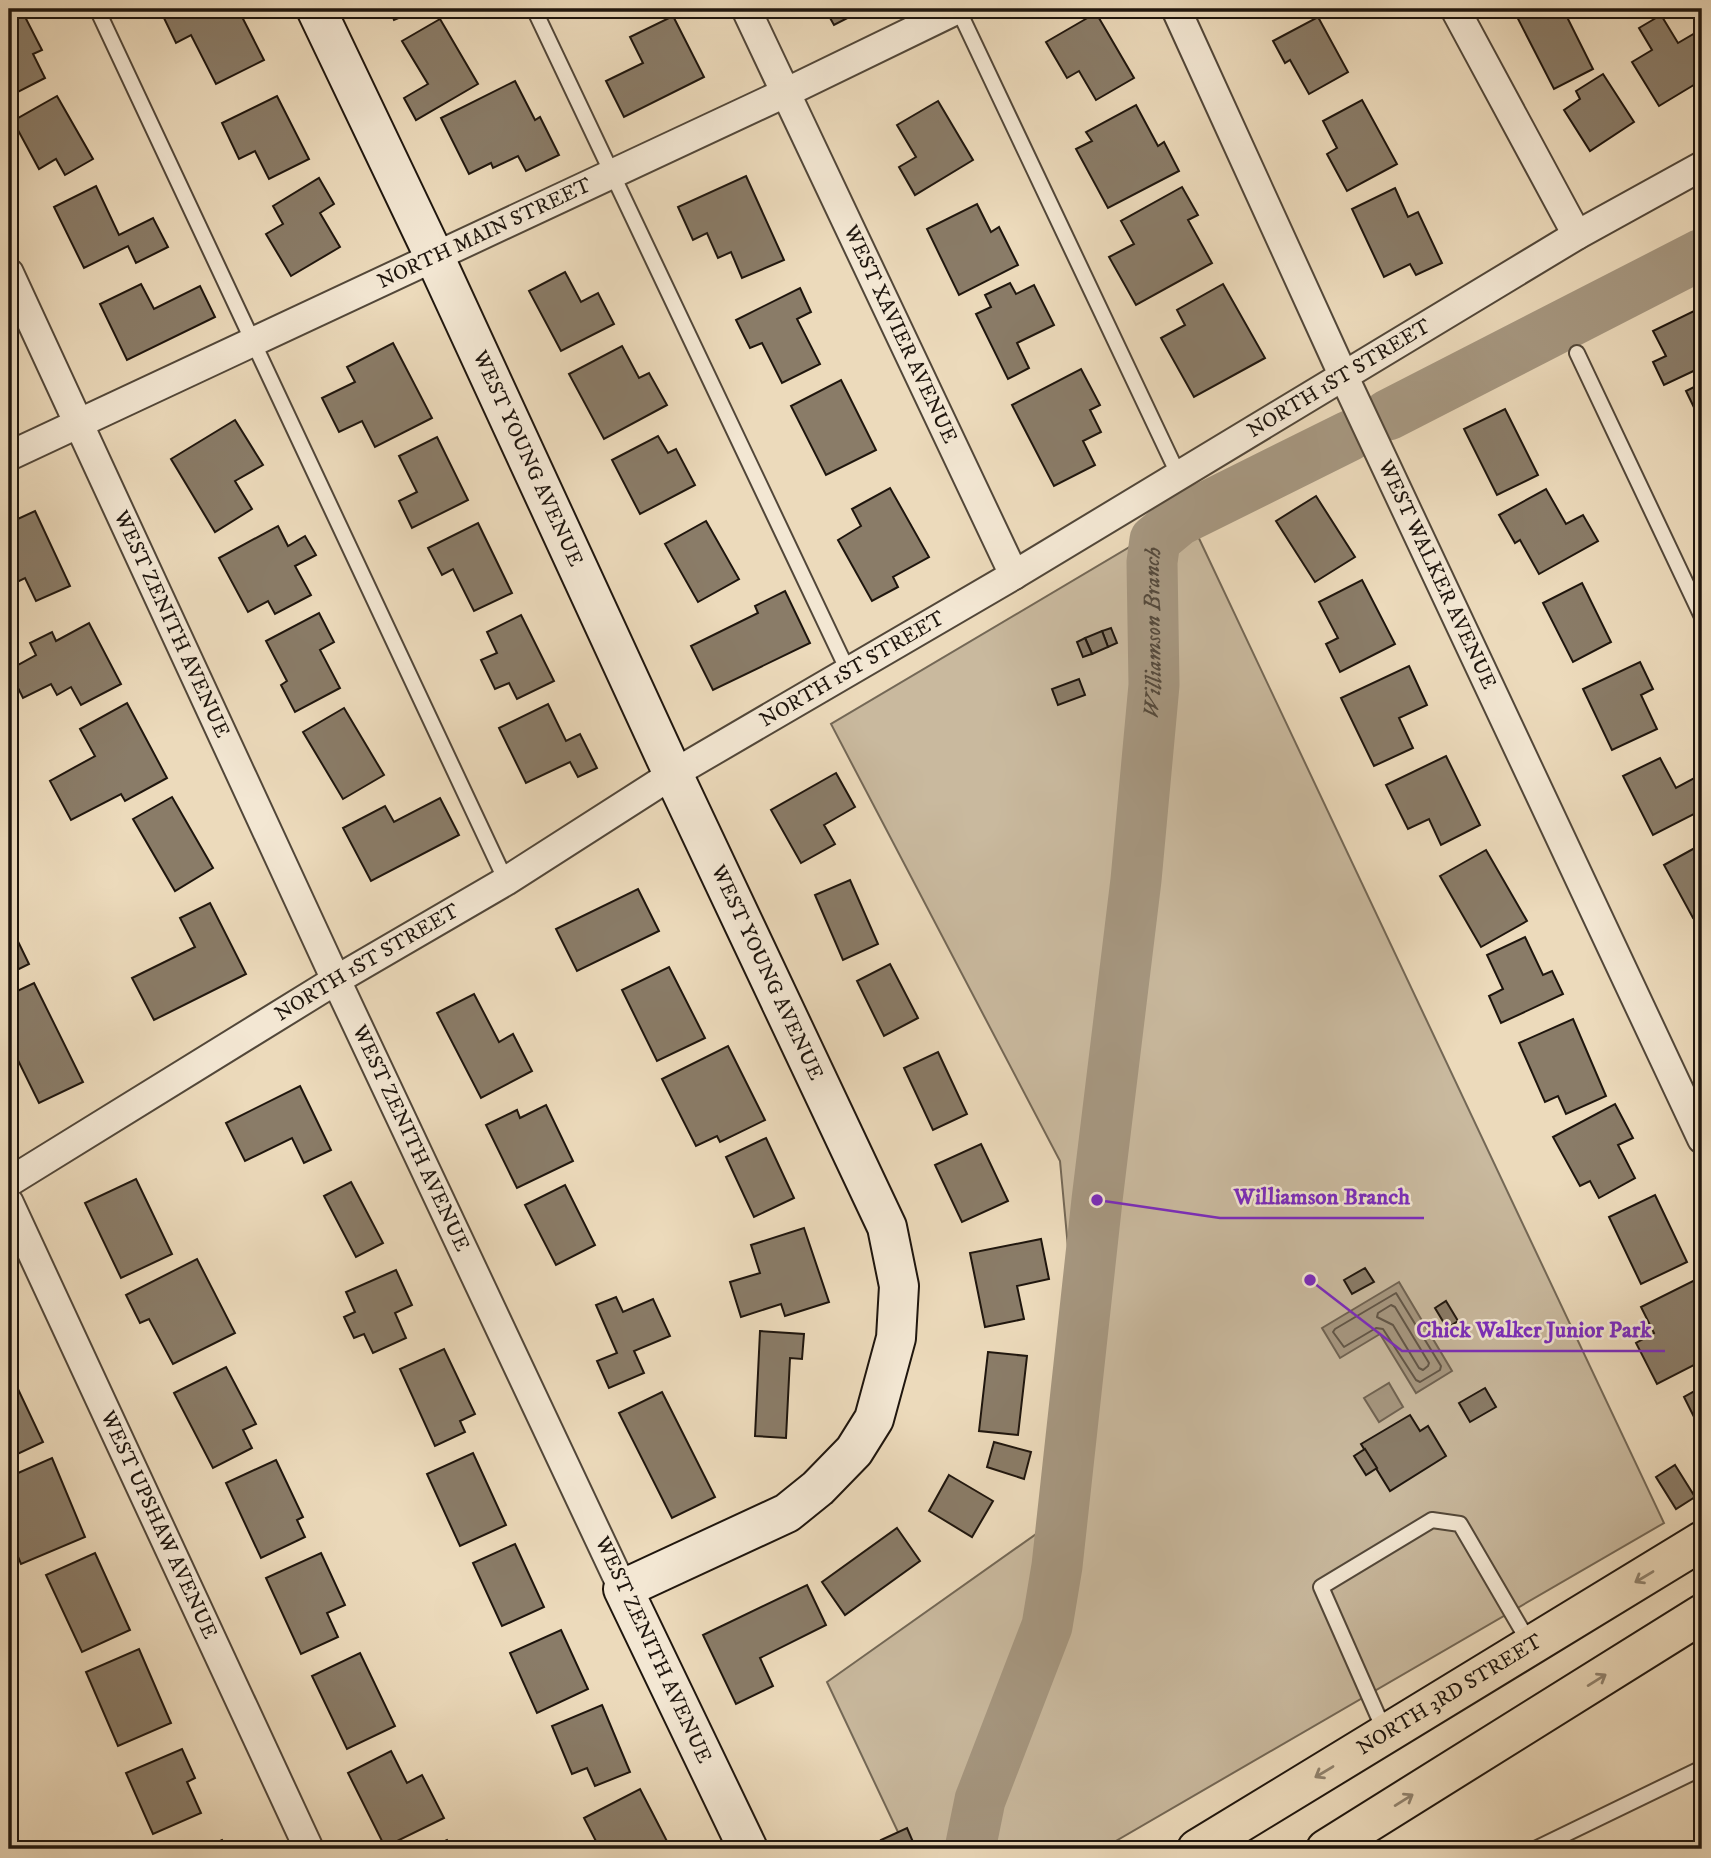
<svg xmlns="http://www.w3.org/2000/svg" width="1711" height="1858" font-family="'IM FELL DW Pica',serif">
<rect width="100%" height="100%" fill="#ecdabb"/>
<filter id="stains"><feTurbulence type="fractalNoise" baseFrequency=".00286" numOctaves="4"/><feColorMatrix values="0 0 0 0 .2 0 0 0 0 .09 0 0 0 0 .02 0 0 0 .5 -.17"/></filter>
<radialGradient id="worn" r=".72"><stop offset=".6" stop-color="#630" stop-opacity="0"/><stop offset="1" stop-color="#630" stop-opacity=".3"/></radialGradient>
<!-- green -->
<polygon fill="#c9b99e" stroke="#746856" stroke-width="2" points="1187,513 1664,1523 1102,1849 906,1849 827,1682 1036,1534 1082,1399 1060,1161 831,724"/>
<!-- water -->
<g fill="#a69780" stroke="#706352" stroke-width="2">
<polygon points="1399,1282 1452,1371 1416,1393 1380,1334 1340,1358 1322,1328"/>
<polygon points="1389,1383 1403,1407 1379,1422 1364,1398"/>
</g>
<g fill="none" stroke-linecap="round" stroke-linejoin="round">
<!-- shore -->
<g stroke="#625647" stroke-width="2">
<polygon points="1396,1293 1441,1366 1440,1370 1420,1382 1416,1380 1383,1329 1376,1328 1344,1347 1333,1332 1335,1329"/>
<polygon points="1391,1305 1395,1307 1429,1363 1428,1366 1423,1370 1419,1368 1393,1325 1377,1317 1378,1313"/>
</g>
<!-- river -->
<g stroke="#a69780" stroke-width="51">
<polyline points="1388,415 1702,254"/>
<path id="s1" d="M970,1849L980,1800L1047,1626L1057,1566L1097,1200L1136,880L1154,685L1152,562L1155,540L1178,521L1349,436"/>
</g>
</g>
<!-- building -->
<g fill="#8a7c68" stroke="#1f160e" stroke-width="2">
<polygon points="9,9 21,9 42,50 33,54 45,78 14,94 9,83"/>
<polygon points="178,9 238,9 264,60 216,84 191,35 176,43 163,16"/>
<polygon points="390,9 420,9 394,20"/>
<polygon points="825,9 865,9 834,25"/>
<polygon points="1513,9 1563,9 1593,69 1554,89"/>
<polygon points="1096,13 1134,78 1096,100 1079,71 1067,78 1046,42"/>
<polygon points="1661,15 1678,43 1702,29 1702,80 1659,106 1632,62 1652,50 1639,28"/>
<polygon points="673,16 704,77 624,117 606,81 643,63 630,37"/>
<polygon points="1318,17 1348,72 1309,94 1290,60 1285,63 1273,41"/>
<polygon points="440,19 478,84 416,120 404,98 428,84 402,41"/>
<polygon points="1603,74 1634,122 1590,151 1564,110 1580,99 1576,91"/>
<polygon points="515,81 535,120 540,117 559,155 526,171 518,156 493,168 491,163 469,174 441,118"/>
<polygon points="57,96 93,159 65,175 56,159 39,169 13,121"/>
<polygon points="277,96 309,159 269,179 255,151 239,159 222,123"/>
<polygon points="1362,100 1397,164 1347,191 1327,154 1337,148 1323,121"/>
<polygon points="938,101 973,160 915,195 899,167 916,157 897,125"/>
<polygon points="1136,105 1158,146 1164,142 1179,171 1108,208 1076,149 1092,141 1086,132"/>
<polygon points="746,176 784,260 742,278 731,252 718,258 707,233 693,240 678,207"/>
<polygon points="319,178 334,204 320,213 340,247 291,276 266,234 283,224 273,206"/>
<polygon points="96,186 119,235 153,218 168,247 136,263 128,246 84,268 54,207"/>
<polygon points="1182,187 1198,215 1188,220 1212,263 1136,305 1109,257 1134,244 1121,221"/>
<polygon points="1395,188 1408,217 1418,212 1442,263 1416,275 1410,264 1384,277 1352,209"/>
<polygon points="977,204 991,232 999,227 1018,265 959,295 927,229"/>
<polygon points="565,272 581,302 598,293 614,324 561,351 529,291"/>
<polygon points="1010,283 1016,294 1034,285 1054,325 1017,343 1029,368 1008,379 976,314 991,307 985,295"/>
<polygon points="141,284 154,309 200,286 215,317 127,360 100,304"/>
<polygon points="1223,284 1265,358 1194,397 1161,338 1185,325 1177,310"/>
<polygon points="800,288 811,312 797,319 820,364 782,383 762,343 750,348 736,320"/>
<polygon points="1698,309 1702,318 1702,367 1664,385 1653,362 1666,356 1653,331"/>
<polygon points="393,343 432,418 375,447 362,421 339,432 322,398 355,382 347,367"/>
<polygon points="622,346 639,378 649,373 667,405 604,439 569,374"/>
<polygon points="1081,369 1100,405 1090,410 1101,432 1083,441 1095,465 1054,486 1012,405"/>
<polygon points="841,380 876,450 826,475 791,406"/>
<polygon points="1702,383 1702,424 1686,391"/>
<polygon points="1505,409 1538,475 1497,495 1464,429"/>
<polygon points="235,420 263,465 235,481 252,509 215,532 171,459"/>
<polygon points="658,436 668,453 676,449 695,485 640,514 612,460"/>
<polygon points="437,437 468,500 412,528 399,501 417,492 399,456"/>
<polygon points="890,488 929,557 893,577 898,587 872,601 838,540 861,526 852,509"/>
<polygon points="1546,489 1566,524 1583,515 1598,541 1539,574 1520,540 1515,543 1499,515"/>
<polygon points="1316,496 1355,557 1315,582 1276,521"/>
<polygon points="35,511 70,586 36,601 25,578 9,586 9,523"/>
<polygon points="706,521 739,579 698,602 665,544"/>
<polygon points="478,523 512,593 474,611 453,569 442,575 428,548"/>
<polygon points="278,526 288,546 305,536 316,555 295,566 311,595 275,614 268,601 248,612 219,558"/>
<polygon points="1362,580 1395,644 1340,672 1326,644 1338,638 1319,602"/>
<polygon points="1582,583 1611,642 1573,662 1543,603"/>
<polygon points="785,591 810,643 713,690 691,646 758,613 755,606"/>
<polygon points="319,613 334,642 320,650 340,688 295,712 281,685 287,681 266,641"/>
<polygon points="521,615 554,681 517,699 509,683 495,689 481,660 497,653 487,632"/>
<polygon points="89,623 121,684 81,705 71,687 57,695 51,684 23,698 9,670 36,655 30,643 52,632 56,641"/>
<polygon points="1111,628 1117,643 1108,647 1102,631"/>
<polygon points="1102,631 1108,647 1092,654 1085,638"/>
<polygon points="1085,638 1092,654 1083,657 1077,642"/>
<polygon points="1640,662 1653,689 1641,695 1657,729 1612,750 1583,689"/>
<polygon points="1409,666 1427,705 1399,718 1413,748 1374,766 1341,698"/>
<polygon points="1079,679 1085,695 1058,705 1052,689"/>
<polygon points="127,703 167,778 125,801 121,794 71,820 50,781 95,756 80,729"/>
<polygon points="548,704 566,741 580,734 597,768 578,777 570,762 526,783 499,728"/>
<polygon points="344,708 384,775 343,799 303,732"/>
<polygon points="1446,756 1480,825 1441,845 1429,819 1408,829 1386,785"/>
<polygon points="1660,758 1676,788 1698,776 1702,784 1702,810 1653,835 1623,776"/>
<polygon points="836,773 855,807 824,825 835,844 801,863 771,810"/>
<polygon points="172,797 213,868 175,891 133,819"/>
<polygon points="440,798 459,835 371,881 343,828 385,806 394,822"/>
<polygon points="1702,844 1702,913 1693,918 1664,865"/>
<polygon points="1486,850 1527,921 1481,947 1440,876"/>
<polygon points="850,880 878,944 843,960 815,895"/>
<polygon points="638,889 659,931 577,971 556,929"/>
<polygon points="210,903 246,974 154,1020 132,978 195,947 180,918"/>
<polygon points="9,923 29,964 9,974"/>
<polygon points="1525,937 1543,975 1552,971 1563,994 1501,1023 1489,996 1503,989 1487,955"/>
<polygon points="890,964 918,1018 884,1036 857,981"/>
<polygon points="669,967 705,1038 657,1061 622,990"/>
<polygon points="34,983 83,1082 39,1103 9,1042 9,995"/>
<polygon points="474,994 499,1042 513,1034 532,1071 481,1098 437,1013"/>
<polygon points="1573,1019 1606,1096 1566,1114 1558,1096 1545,1102 1519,1043"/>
<polygon points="728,1046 765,1120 720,1142 717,1136 696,1146 662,1079"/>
<polygon points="938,1052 967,1114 933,1130 904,1068"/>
<polygon points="300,1086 331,1150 304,1163 292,1138 245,1161 226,1123"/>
<polygon points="1615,1104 1633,1138 1618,1145 1635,1178 1599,1198 1590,1181 1580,1186 1553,1137"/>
<polygon points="546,1105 573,1161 517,1188 486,1125 517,1110 520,1118"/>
<polygon points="766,1138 794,1198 754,1217 726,1157"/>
<polygon points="981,1144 1008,1201 962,1222 935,1165"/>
<polygon points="136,1179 172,1254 121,1278 85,1203"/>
<polygon points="351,1182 383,1243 356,1257 324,1196"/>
<polygon points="565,1185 595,1245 556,1265 525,1205"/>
<polygon points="1655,1195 1687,1262 1641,1284 1609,1217"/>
<polygon points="804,1228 829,1302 785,1316 781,1304 741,1317 730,1282 760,1273 751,1245"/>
<polygon points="1041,1239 1049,1279 1017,1286 1024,1319 985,1327 970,1253"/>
<polygon points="197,1259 235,1333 173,1364 149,1319 140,1323 126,1295"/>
<polygon points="1365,1268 1374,1282 1352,1294 1344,1280"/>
<polygon points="396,1270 412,1305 395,1313 406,1338 373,1353 364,1334 354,1338 344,1317 355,1312 346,1292"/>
<polygon points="1697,1279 1702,1289 1702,1361 1657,1384 1636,1343 1654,1333 1641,1307"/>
<polygon points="616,1297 623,1312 653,1299 670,1336 634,1351 644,1373 609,1388 597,1361 617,1353 596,1305"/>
<polygon points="1446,1301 1458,1321 1447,1328 1435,1308"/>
<polygon points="760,1331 804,1334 802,1359 790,1358 786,1438 755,1436"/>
<polygon points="444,1349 475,1414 460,1421 465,1432 435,1446 400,1369"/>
<polygon points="988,1352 1027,1356 1018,1435 979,1431"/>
<polygon points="226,1367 256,1424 243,1430 252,1448 213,1468 174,1393"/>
<polygon points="9,1370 43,1442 9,1458"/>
<polygon points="1702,1387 1702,1416 1695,1419 1684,1397"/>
<polygon points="1485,1388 1496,1407 1470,1422 1459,1403"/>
<polygon points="662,1392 715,1497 672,1518 619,1413"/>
<polygon points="1410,1415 1420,1431 1428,1426 1446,1456 1390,1491 1361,1444"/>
<polygon points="994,1442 1031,1452 1024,1479 987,1467"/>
<polygon points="1365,1449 1377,1468 1366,1475 1354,1456"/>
<polygon points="473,1453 506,1525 460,1546 427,1474"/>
<polygon points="52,1458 85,1537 21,1564 9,1535 9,1477"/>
<polygon points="276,1460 303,1517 297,1520 305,1537 261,1558 226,1483"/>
<polygon points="1675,1465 1695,1497 1676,1509 1656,1477"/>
<polygon points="949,1475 993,1501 972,1537 929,1511"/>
<polygon points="897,1528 920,1561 845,1615 822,1582"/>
<polygon points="515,1544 544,1607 502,1626 473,1563"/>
<polygon points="95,1553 130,1630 82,1652 46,1575"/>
<polygon points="321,1553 345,1605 327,1613 338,1637 301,1654 266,1578"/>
<polygon points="807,1585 826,1625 760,1658 773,1686 736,1704 703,1635"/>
<polygon points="561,1630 588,1689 537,1713 510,1653"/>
<polygon points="139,1649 171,1723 118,1746 86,1672"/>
<polygon points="360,1653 395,1726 347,1749 312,1676"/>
<polygon points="602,1705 630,1772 595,1786 587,1768 572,1774 552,1726"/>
<polygon points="182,1749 195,1778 187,1782 201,1813 153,1834 126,1773"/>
<polygon points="391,1751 407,1783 422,1775 444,1818 385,1847 348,1773"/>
<polygon points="640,1789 671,1849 600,1849 584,1818"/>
<polygon points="907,1828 916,1849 886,1849 881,1840"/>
<polygon points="222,1840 227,1849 203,1849"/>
<polygon points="447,1840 452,1849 427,1849"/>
</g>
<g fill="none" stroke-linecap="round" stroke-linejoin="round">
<defs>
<g id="lane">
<polyline points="97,9 506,881"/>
<polyline points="534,9 848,671"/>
<polyline points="958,9 1179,476"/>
<polyline points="1577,353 1702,617"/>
<polyline points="1385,1732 1321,1587 1432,1520 1460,1524 1530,1644"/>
<polyline points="1535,1849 1702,1768"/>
</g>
<g id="street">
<path id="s2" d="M746,9L1014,575"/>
<path id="s3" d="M1176,9L1344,377L1702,1139"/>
<polyline points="1455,9 1577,235"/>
<path id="s4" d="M9,273L336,980L623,1589"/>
<path id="s5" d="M9,456L785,93L958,9"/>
<path id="s6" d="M9,1182L336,980L506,881L673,774L1014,575L1577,235L1702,166"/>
<path id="s7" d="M9,1203L309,1849"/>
</g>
<g id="secondary">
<path id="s8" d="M316,9L435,258L673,774L887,1227L899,1286L896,1338L874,1419L854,1451L818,1488L787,1513L623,1589L748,1849"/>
</g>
<g id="primary">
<path id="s9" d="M1197,1849L1702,1541"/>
<polyline points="1326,1849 1702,1614"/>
</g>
</defs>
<!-- lane casing -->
<use href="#lane" stroke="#524739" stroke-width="18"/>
<!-- street casing -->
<use href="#street" stroke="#524739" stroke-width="32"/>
<!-- secondary casing -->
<use href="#secondary" stroke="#1f160e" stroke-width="42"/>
<!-- primary casing -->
<use href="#primary" stroke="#1f160e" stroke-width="42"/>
<!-- lane -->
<use href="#lane" stroke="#f3e7d3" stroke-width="14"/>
<!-- street -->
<use href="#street" stroke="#f3e7d3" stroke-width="28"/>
<!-- secondary -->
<use href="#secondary" stroke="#f3e7d3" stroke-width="38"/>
<!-- primary -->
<use href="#primary" stroke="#ecdabb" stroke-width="38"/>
</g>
<!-- one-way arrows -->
<defs><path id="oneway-shaft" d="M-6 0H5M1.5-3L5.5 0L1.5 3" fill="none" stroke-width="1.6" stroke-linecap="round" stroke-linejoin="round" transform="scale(1.75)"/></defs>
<g stroke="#90826d">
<use href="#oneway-shaft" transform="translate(1644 1577) rotate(149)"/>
<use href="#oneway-shaft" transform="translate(1597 1680) rotate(-32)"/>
<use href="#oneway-shaft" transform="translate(1324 1772) rotate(149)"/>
<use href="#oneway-shaft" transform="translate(1404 1800) rotate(-32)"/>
</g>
<g text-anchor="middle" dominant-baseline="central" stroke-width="5" stroke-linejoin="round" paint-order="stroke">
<!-- street labels -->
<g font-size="21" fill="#1f160e" stroke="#f3e7d3">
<text stroke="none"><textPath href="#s5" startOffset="525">NORTH MAIN STREET</textPath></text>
<text stroke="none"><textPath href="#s2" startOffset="360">WEST XAVIER AVENUE</textPath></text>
<text stroke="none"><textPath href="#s6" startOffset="1554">NORTH 1ST STREET</textPath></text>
<text stroke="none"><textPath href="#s8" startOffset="497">WEST YOUNG AVENUE</textPath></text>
<text stroke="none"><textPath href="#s3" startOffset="623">WEST WALKER AVENUE</textPath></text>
<text stroke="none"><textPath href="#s4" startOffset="387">WEST ZENITH AVENUE</textPath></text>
<text stroke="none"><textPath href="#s6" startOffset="987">NORTH 1ST STREET</textPath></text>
<text stroke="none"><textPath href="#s6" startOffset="420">NORTH 1ST STREET</textPath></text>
<text stroke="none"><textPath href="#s8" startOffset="1064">WEST YOUNG AVENUE</textPath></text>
<text stroke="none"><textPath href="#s4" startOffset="954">WEST ZENITH AVENUE</textPath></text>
<text stroke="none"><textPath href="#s7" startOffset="355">WEST UPSHAW AVENUE</textPath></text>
<text transform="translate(653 1650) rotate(65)">WEST ZENITH AVENUE</text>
<text stroke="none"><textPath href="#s9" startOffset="296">NORTH 3RD STREET</textPath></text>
</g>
<!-- water labels -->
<g font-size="23" font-style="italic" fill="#554a3c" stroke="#f3e7d3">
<text stroke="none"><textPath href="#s1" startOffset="1236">Williamson Branch</textPath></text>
</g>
</g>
<!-- callouts -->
<path fill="none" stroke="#7b2cbf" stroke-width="2.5" d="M1097 1200L1220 1218H1424M1310 1280L1402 1351H1665"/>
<g fill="#7b2cbf" stroke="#f3e7d3" stroke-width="2.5">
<circle cx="1097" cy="1200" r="7"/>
<circle cx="1310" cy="1280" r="7"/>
</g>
<g font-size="23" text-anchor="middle" font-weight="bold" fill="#7b2cbf" stroke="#f3e7d3" stroke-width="5" stroke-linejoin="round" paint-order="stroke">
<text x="1322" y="1204">Williamson Branch</text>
<text x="1534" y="1337">Chick Walker Junior Park</text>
</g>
<!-- margin -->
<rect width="1711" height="1858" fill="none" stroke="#ecdabb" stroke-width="35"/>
<rect x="10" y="10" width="1690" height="1837" fill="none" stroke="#1f160e" stroke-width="3.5"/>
<rect x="18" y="18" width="1676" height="1823" fill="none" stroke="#1f160e" stroke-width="2"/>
<rect width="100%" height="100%" filter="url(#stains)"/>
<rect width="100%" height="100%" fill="url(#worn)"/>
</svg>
